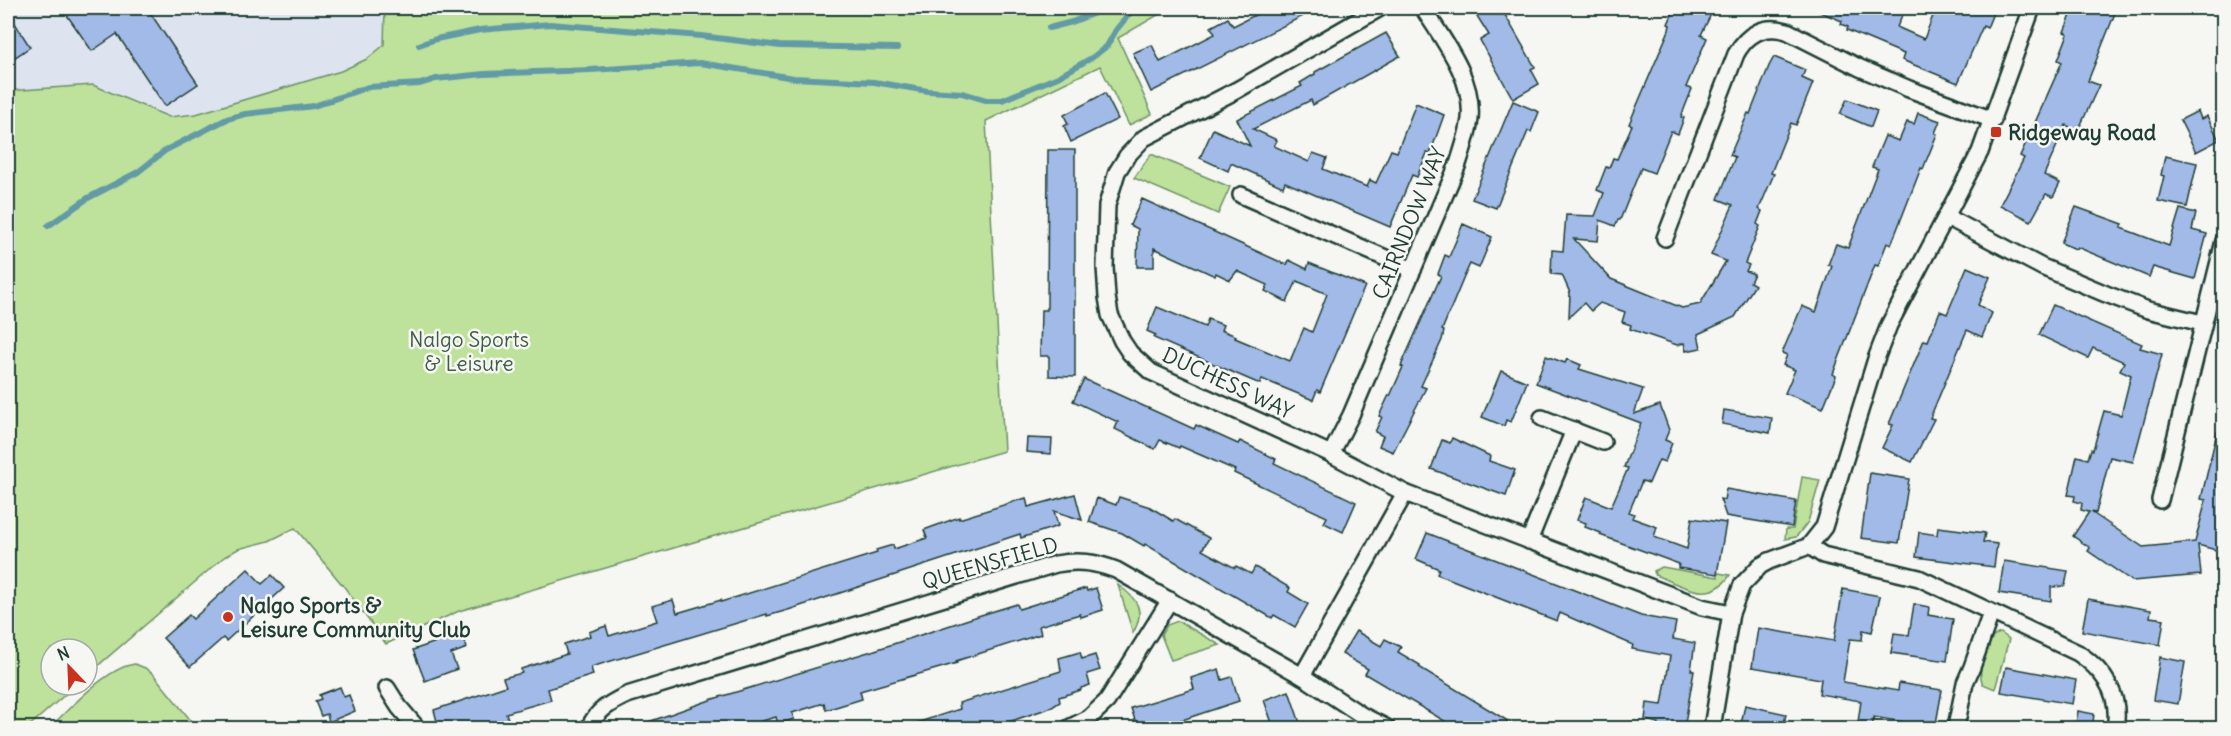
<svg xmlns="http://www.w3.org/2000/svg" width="2231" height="736" font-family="Delius,sans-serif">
<rect width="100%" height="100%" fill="#f6f6f2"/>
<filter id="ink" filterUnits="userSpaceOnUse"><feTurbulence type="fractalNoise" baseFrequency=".0167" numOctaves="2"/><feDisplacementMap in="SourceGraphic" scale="12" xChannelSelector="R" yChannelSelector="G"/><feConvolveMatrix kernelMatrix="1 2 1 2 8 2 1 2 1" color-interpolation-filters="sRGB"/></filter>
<g filter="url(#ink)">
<!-- built -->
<polygon fill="#dde4ef" points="8,8 385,8 384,45 367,59 341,71 196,114 169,117 93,85 8,91"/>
<!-- green -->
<g fill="#bee29c" stroke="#6e9068" stroke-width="1.5">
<polygon points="385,8 1170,8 1118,38 1152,114 1129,125 1100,66 986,121 1004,451 459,611 386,644 345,588 295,528 269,541 238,549 224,557 87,675 87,649 51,649 51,685 76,685 27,728 8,728 8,91 93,85 169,117 196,114 341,71 367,59 384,45"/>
<polygon points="1151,154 1230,187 1218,214 1134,178"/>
<polygon points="1802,477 1820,480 1808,522 1796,537 1785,539 1786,529 1793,529"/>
<path d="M1662,567L1718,577V573L1730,575C1710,606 1682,585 1655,575L1654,571Z"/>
<path d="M1118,585C1137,598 1146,611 1133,633Z"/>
<polygon points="1178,621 1220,645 1171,660 1161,635 1167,625"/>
<path d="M2001,633L2009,639L1995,689L1983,684C1976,671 1985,636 2001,633Z"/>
<path d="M135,664L145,668L154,675L197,728H49C70,709 107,667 135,664Z"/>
</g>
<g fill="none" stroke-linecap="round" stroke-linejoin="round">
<!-- stream -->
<g stroke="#639ba5" stroke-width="6">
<polyline points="1049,28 1072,22 1107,8"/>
<polyline points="419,45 436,39 480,30 550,24 701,36 780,46 897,48"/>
<polyline points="48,226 88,198 138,172 166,150 227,119 245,114 314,106 368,87 420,84 436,79 484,74 591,70 700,63 794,78 874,82 928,91 962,93 986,100 1002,100 1058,77 1093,57 1107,46 1116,30 1134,8"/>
</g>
</g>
<!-- building -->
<g fill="#a2bae7" stroke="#1f3d34" stroke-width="1.5">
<polygon points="62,8 147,8 198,84 165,106 117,34 92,51"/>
<polygon points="1269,8 1319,8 1151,92 1133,53 1152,45 1160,62 1215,34 1211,27 1228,18 1233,26"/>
<polygon points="1472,8 1501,8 1535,67 1531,69 1539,84 1513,99 1480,40 1489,35"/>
<polygon points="1675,8 1714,8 1701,35 1707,38 1686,87 1692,89 1681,117 1684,118 1678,134 1671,131 1654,173 1641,168 1620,220 1618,220 1615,226 1600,220 1598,241 1574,239 1611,279 1682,308 1700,304 1726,261 1711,255 1733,205 1718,199 1735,157 1730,155 1748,113 1750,114 1769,66 1774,57 1805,70 1802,78 1813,83 1796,125 1791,123 1771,173 1774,174 1759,209 1762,211 1757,224 1760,226 1745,263 1749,265 1746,271 1754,274 1750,282 1755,285 1735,317 1698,334 1701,348 1686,351 1684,343 1677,345 1630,329 1631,325 1622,322 1625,312 1600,303 1591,311 1584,303 1569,317 1570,293 1562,275 1551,274 1552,250 1563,251 1566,215 1595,216 1604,193 1597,190 1606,167 1609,168 1613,158 1617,159 1629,132 1632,125 1629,124 1669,30 1670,25 1668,24"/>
<polygon points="1810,8 1905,8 1897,27 1924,39 1936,8 1995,8 1987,28 1983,26 1958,83 1902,60 1904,54 1847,30 1848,27 1841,24 1842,21"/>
<polygon points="2074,8 2117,8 2088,81 2099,85 2078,131 2066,125 2044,175 2060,183 2053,197 2046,194 2031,221 2000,205 2024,158 2020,156 2062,62 2058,60 2068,34 2064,32"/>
<polygon points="8,12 30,47 8,62"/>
<polygon points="1386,33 1400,56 1313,105 1311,100 1253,129 1277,140 1274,146 1309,162 1313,153 1327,158 1323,169 1367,187 1370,180 1376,183 1391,150 1397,152 1416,103 1444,115 1430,154 1427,153 1417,177 1412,175 1390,227 1285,182 1283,187 1231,163 1228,171 1200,158 1213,129 1250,146 1237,119 1302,86 1300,83 1315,74 1315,72"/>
<polygon points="1105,93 1118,119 1071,142 1064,126 1068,124 1064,115"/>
<polygon points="1847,99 1877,111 1871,127 1840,114"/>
<polygon points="1513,101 1539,112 1531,132 1528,131 1496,208 1472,199"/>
<polygon points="2198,111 2201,119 2207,116 2219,140 2196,152 2180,120"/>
<polygon points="1918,113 1940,121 1935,133 1937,134 1923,169 1921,168 1891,245 1887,243 1878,266 1875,265 1833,374 1836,376 1823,408 1785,393 1795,370 1783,365 1787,355 1782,353 1802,306 1816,312 1832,266 1828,265 1836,244 1848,248 1878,169 1872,167 1885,136 1899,141 1907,122 1914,124"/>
<polygon points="1048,150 1075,150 1075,377 1049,376 1049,356 1040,356 1041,310 1047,310"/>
<polygon points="2165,156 2197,163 2187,207 2158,201 2164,176 2161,175"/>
<polygon points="1142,199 1287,265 1289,260 1307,269 1309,263 1365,286 1320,392 1317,390 1313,400 1262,379 1260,384 1246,378 1154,338 1156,335 1147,331 1157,307 1205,327 1208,319 1223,325 1221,330 1236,336 1235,338 1290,361 1304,328 1312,332 1327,294 1297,281 1287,302 1265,291 1268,285 1237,271 1230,280 1216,273 1215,276 1154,248 1154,267 1137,267 1138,229 1130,225"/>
<polygon points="2076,207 2123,224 2121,228 2169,246 2180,209 2196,213 2192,230 2207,234 2195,279 2153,267 2149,277 2077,247 2076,249 2061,243"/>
<polygon points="1463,224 1492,237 1479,268 1470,264 1464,277 1442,330 1444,331 1442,340 1421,386 1426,388 1393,452 1379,446 1383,436 1375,432 1382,417 1379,416 1389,395 1390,396 1403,367 1401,366 1441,276 1438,274 1445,255 1449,257"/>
<polygon points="1967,267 1990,277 1978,305 1992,313 1982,337 1967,330 1930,418 1934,419 1912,462 1882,448 1893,425 1889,424 1924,340 1928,341 1940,311 1947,314"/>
<polygon points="2053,305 2142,344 2140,348 2162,354 2133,462 2110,457 2096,513 2091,512 2143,547 2195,542 2206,500 2201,499 2217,432 2223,433 2223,552 2198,545 2201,575 2132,581 2088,551 2090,548 2073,536 2089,512 2081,510 2082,503 2074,501 2075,496 2068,495 2077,456 2088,459 2091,449 2093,450 2104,411 2121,415 2131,375 2120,370 2124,362 2093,348 2088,358 2039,335"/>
<polygon points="1546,356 1565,363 1567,359 1581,365 1579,369 1643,389 1634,414 1660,405 1669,430 1665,440 1672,443 1665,462 1659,460 1649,483 1642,481 1629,512 1634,514 1632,518 1657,527 1654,537 1687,549 1692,518 1726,523 1717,574 1678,568 1679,564 1600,535 1601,533 1585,527 1586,523 1577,520 1586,497 1611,507 1628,468 1624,467 1641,423 1536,383"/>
<polygon points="1501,371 1527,382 1511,422 1506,420 1504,426 1482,417"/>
<polygon points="1084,379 1194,429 1196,425 1238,444 1240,441 1276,459 1274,463 1356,502 1343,532 1324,523 1327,517 1234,473 1235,470 1180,446 1179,448 1160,440 1155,449 1115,429 1118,422 1073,401"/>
<polygon points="1724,410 1772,418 1770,433 1722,424"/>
<polygon points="1027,438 1052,439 1051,454 1026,452"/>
<polygon points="1452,438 1490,456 1489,461 1515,470 1506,496 1431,469 1442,440 1450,443"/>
<polygon points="1870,473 1909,479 1899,543 1861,538"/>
<polygon points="1726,489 1796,501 1792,527 1726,516 1720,499 1724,500"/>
<polygon points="1075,494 1082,520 1054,511 1058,526 1021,538 1020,534 788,610 767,616 767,614 591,667 593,675 548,689 551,700 506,713 509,722 489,729 439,729 434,710 506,686 503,678 522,673 521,669 567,654 564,644 590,636 589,632 606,626 609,636 657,621 652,606 673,600 677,613 721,600 721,602 877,553 876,550 893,545 894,549 927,538 924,530 959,517 959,519 1026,498 1028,507"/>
<polygon points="1119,497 1150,507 1173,521 1175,519 1209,538 1202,550 1235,568 1236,566 1251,574 1255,567 1290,588 1288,592 1308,604 1295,627 1274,615 1272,618 1145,544 1144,546 1122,533 1089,522 1097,498 1116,505"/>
<polygon points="1938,527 1985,533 1983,542 1997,544 1994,567 1916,557 1919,532 1937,535"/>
<polygon points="1427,533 1641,616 1676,622 1673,639 1695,643 1691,670 1694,671 1684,729 1658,729 1659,723 1645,720 1647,703 1662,705 1670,656 1632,649 1633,645 1560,613 1557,621 1437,574 1439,569 1416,559"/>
<polygon points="2004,561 2068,571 2065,586 2051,587 2051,601 1999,593"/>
<polygon points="248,569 262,584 272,575 284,588 226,641 223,638 190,667 163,638 189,615 193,619"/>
<polygon points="1086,588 1087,591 1096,588 1103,610 1081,617 1080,614 1039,626 1041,634 956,661 957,663 860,691 862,699 826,710 824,703 792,713 794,719 778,724 776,717 735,729 638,729 637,726 713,699 872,651 981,615 1017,604 1019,609"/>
<polygon points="1843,589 1880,596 1872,632 1863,630 1862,640 1850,639 1843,682 1898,691 1899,683 1942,690 1935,729 1909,729 1910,723 1874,717 1872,729 1857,729 1861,701 1819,694 1821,679 1752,667 1758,628 1834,641"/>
<polygon points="2088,599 2151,610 2150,617 2164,619 2160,645 2082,631"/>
<polygon points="1914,604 1929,607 1928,615 1953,619 1947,661 1891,653 1894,633 1909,635"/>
<polygon points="460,627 467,648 451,654 457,669 425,681 413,650 442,640 440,634"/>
<polygon points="1356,631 1381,646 1385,639 1401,647 1398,652 1420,665 1419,667 1521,729 1458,729 1365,674 1368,669 1342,654"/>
<polygon points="1080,652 1082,659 1095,655 1100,670 1087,674 1090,685 1081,688 1081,690 1059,697 1060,702 1052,707 1000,725 1001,729 911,729 910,725 960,709 959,703 1061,671 1059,658"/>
<polygon points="2160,657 2185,662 2178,704 2153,700"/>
<polygon points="2006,667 2076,680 2072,704 2001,692"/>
<polygon points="1219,669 1222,680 1232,677 1239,701 1155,729 1138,729 1131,708 1194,689 1191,678"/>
<polygon points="340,687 344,697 349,695 355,711 329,722 327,714 321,716 315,701 321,699 319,695"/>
<polygon points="1289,691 1301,726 1293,729 1274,729 1264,700"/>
<polygon points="1745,705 1786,714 1783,729 1740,729"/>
<polygon points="2078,711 2094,714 2092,729 2075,729"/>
</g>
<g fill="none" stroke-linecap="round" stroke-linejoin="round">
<defs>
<g id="street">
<polyline points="1380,8 1237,90 1144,138 1127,156 1117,172 1107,205 1105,267 1107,297 1110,315 1122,341 1130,353 1151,372 1331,454 1405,493 1702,607 1731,613"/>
<polyline points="1241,195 1413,270"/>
<polyline points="1947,217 2042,267 2106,294 2148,310 2202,323"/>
<path d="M1665,238L1736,54C1747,34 1764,24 1787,31L1860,68L1909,89L1993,120"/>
<polyline points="1542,418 1603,442"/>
<path d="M1331,454L1351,415L1458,164C1463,149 1468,134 1470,119C1474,78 1443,40 1423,8"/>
<polyline points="2160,500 2224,241"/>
<polyline points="1529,541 1574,430"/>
<path d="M1809,546L1823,555L1919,578L2078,653C2105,671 2121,696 2115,728"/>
<polyline points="1302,676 1405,493"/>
<polyline points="387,688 399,707 417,728"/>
<polyline points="1957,722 1965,683 1972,667 1991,613"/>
<path d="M589,728C596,711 610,703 627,695L1056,564C1078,560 1095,562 1116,570L1302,676L1363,716L1387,728"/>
<polyline points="1069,728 1089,718 1107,701 1170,600"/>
<polyline points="1712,728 1731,613 1742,585 1760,566 1769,561 1809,546 1824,527 1876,359 1889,325 1980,152 2032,8"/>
</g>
</defs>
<!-- street casing -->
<use href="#street" stroke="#1f3d34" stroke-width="20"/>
<!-- street -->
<use href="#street" stroke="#f6f6f2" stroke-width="15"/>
</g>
</g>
<!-- markers -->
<g fill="#c8321e" stroke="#f6f6f2" stroke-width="2">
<rect x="1990" y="126" width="12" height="12" rx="3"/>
<circle cx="228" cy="617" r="6"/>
</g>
<g text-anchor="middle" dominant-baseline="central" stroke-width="5" stroke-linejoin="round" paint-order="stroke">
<!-- poi labels -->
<g font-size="21" font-weight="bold" fill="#1f3d34" stroke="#f6f6f2" text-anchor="start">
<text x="2008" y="132">Ridgeway Road</text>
<text x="240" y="605">Nalgo Sports &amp;<tspan x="240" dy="24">Leisure Community Club</tspan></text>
</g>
<!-- street labels -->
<g font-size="21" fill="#1f3d34" stroke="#f6f6f2">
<text transform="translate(1409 223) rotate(-68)">CAIRNDOW WAY</text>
<text transform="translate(1228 383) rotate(25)">DUCHESS WAY</text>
<text transform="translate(990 563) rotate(-16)">QUEENSFIELD</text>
</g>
<!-- park labels -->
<g font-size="21" fill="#3f5e49" stroke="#f6f6f2">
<text x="469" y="339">Nalgo Sports<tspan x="469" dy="24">&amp; Leisure</tspan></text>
</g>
</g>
<!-- margin -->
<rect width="2231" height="736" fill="none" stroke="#f6f6f2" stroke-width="30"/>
<rect x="15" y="15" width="2201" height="706" fill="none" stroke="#1f3d34" stroke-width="2" filter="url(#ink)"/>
<!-- north arrow -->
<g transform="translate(69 667) rotate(337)"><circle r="28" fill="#f6f6f2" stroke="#a0aca6" stroke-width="1.5"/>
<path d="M0-4.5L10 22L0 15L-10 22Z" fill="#c8321e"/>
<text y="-9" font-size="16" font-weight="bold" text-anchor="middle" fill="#1f3d34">N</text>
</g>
</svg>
